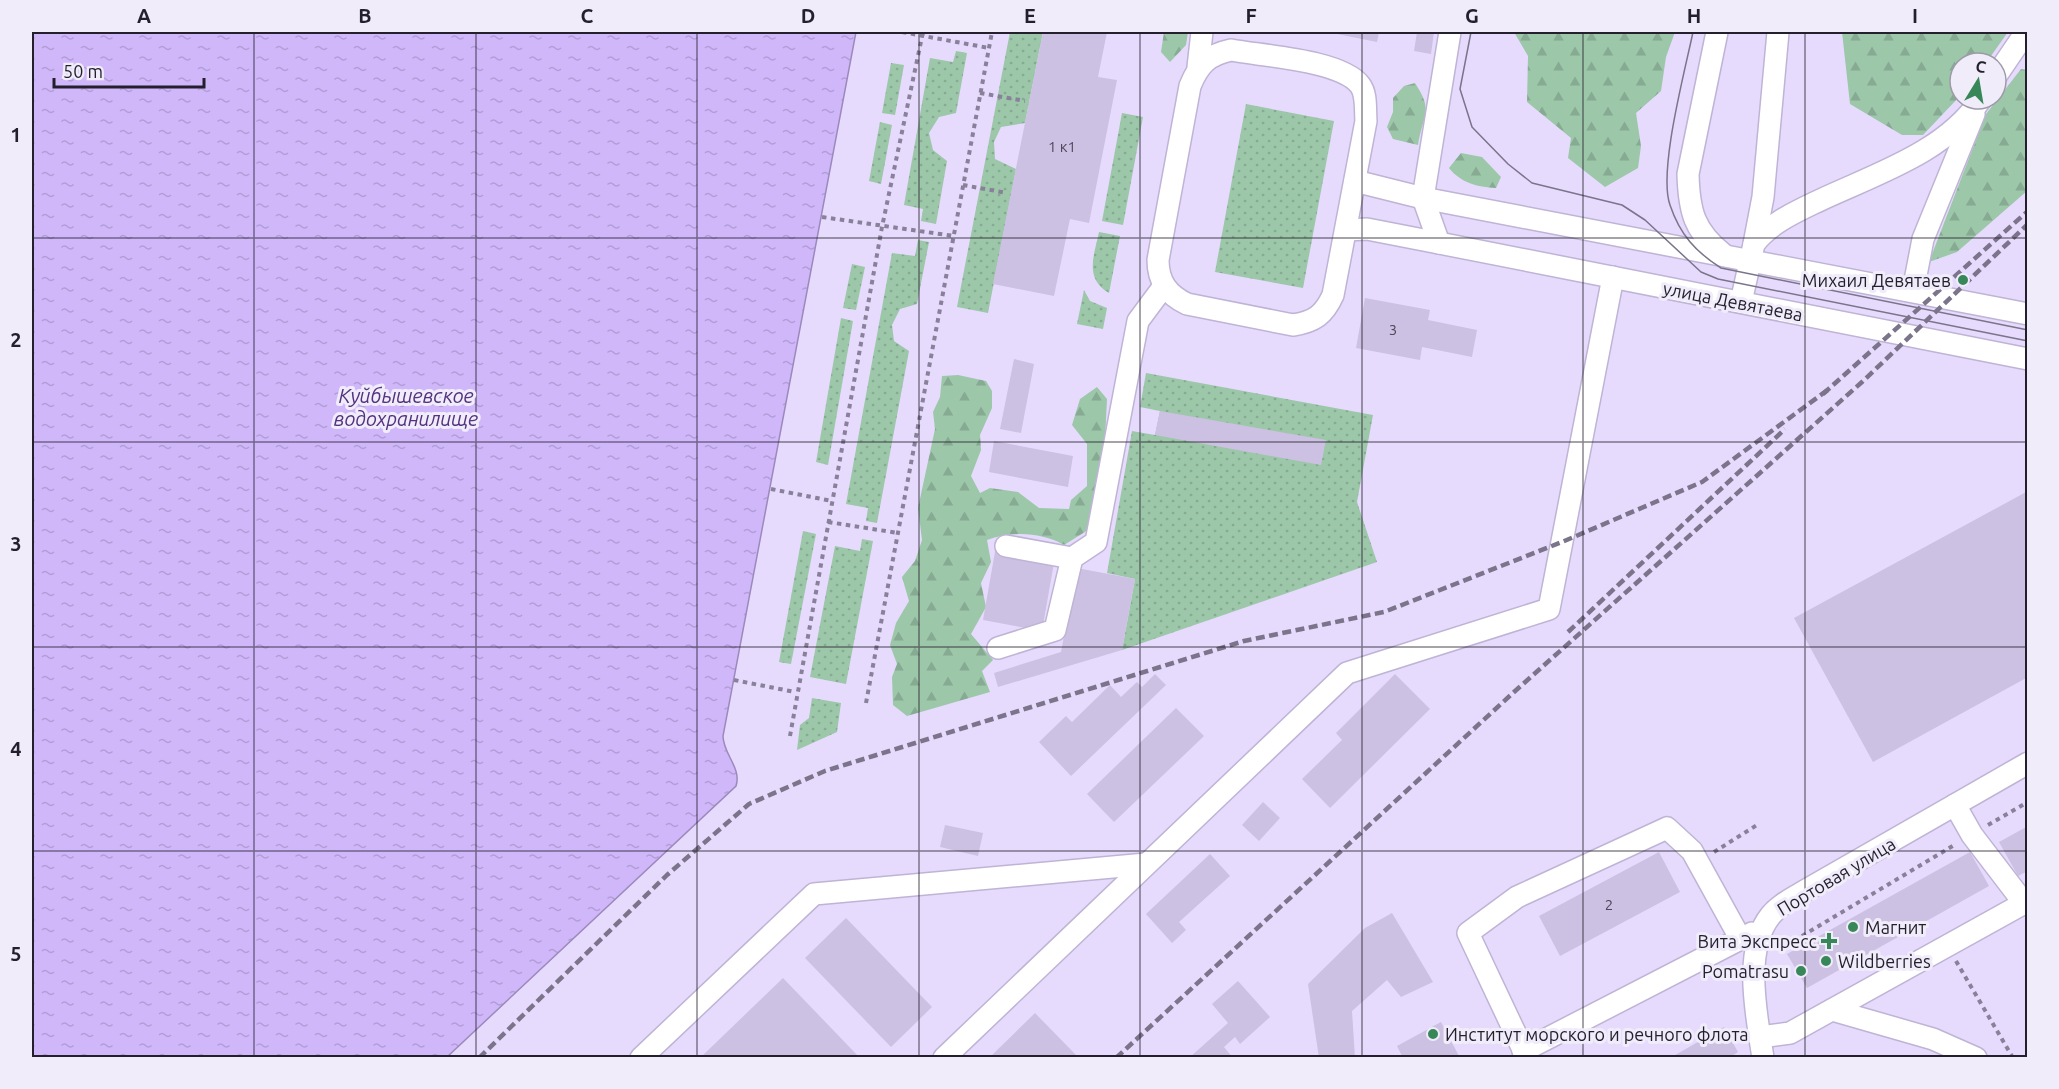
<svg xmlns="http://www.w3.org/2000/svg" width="2059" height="1089" font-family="Ubuntu,sans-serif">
<defs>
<pattern id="grass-dots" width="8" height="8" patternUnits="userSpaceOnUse" patternTransform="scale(1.5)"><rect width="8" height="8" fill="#9cc7a9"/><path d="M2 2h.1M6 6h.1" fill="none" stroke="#86aa92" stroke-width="1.8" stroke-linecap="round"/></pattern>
<pattern id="forest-firs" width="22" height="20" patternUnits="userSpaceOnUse" patternTransform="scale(1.5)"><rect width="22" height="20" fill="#9cc7a9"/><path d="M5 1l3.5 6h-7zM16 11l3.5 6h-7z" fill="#86aa92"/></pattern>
<pattern id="water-ripples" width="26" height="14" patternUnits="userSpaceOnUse" patternTransform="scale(1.5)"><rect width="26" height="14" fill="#cfb7fa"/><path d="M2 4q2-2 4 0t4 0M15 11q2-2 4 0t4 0" fill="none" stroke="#b29dd6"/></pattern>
</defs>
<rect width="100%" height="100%" fill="#e6dbfd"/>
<!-- grass -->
<g fill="url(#grass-dots)">
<polygon points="1010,32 1043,32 1025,123 1001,127 994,142 995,159 1016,169 988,313 957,307"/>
<polygon points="956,51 967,53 956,113 939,117 929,133 933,150 947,161 936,224 921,221 923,209 904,205 930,58 953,62"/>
<polygon points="891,63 904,65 895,115 882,113"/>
<polygon points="1246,104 1334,121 1303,288 1215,272"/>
<polygon points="1122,113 1143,117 1123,225 1102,221"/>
<polygon points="880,122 892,125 881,184 869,181"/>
<path d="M1099,232L1120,236L1109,293C1084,278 1094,256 1099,232Z"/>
<polygon points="918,240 929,242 917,304 900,309 892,325 894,341 909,351 877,523 866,521 868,508 846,504 892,253 915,256"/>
<polygon points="852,264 865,267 856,310 843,308"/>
<polygon points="1084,290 1090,301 1107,308 1103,329 1077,324"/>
<polygon points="841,318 853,321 828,465 816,462"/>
<polygon points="1146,373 1373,415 1357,502 1377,562 1122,650 1135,579 1107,573 1132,431 1155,435 1160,411 1140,407"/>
<polygon points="803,531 816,534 791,664 779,662"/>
<polygon points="862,539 873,541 846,684 810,677 835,546 860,551"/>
<polygon points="812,698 841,703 837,732 797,750 800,725 809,718"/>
</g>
<!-- forest -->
<g fill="url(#forest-firs)">
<polygon points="1164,32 1188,32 1186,45 1170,62 1161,52"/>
<polygon points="1514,32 1675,32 1666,57 1661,91 1636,113 1641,146 1638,168 1605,187 1568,158 1571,138 1527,102 1528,56"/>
<polygon points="1842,32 2008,32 1986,63 1960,63 1960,96 1923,135 1902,135 1850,104"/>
<polygon points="2021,69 2027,70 2027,191 1957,252 1929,262 1986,114"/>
<path d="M1415,83C1434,112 1423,114 1418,145L1393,139L1387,127L1393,112V98L1404,86Z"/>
<path d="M1461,153L1482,157L1501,177L1496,188C1477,187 1461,183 1449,168Z"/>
<path d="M958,375L986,381L992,391V408L980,435L981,450L971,476L980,493L990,488L1018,492L1039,508L1069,509L1071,500L1087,486V444L1072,425L1080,399L1097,387L1107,399L1104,461L1088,530L1064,545C1041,532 1011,531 987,540L991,562L981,583L986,607L971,634L993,660L982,671L990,692L907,716L893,705L892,677L897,664L890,645L896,623L909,601L902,577L915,561L922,540L918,508L935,429L933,412L940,397L942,376Z"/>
</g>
<!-- water -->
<path fill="url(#water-ripples)" stroke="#9c89bc" stroke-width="1.5" d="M32,32H856L723,736C723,754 742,768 736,786L447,1057H32Z"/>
<!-- building -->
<g fill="#ccc1e2">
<polygon points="1043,32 1107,32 1098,77 1117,80 1089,223 1070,219 1054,296 993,284"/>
<polygon points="1327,32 1379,32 1377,42"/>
<polygon points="1417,32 1434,32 1431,54 1414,51"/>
<polygon points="1365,298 1430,310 1428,320 1477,330 1472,357 1422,347 1420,360 1356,348"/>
<polygon points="1014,359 1034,364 1021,433 1000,429"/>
<polygon points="1160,411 1326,440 1321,465 1155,435"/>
<polygon points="994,441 1073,456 1068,487 989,472"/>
<polygon points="2028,491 2028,677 1873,762 1794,618"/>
<polygon points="996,546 1055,557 1042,631 983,620"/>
<polygon points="1077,568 1135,579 1122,650 998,687 994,673 1061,652"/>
<polygon points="1155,674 1166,685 1071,776 1039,742 1066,716 1072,722 1110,685 1121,697 1137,682 1142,687"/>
<polygon points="1395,674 1430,709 1330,808 1302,779 1342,740 1336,733"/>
<polygon points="1176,708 1204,736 1114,822 1087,794"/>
<polygon points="1263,802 1280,818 1259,841 1242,825"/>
<polygon points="945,825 983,833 978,856 940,847"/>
<polygon points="2028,826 2028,871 2018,876 1999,842"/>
<polygon points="1659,852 1680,892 1560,956 1539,916"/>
<polygon points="1970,852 1989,886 1807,988 1787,954"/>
<polygon points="1210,854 1230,876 1179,922 1186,930 1172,943 1146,914"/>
<polygon points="1392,913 1433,982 1401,997 1387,980 1352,1011 1355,1058 1319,1058 1308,984 1365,928"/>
<polygon points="846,918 932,1007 891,1047 805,958"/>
<polygon points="783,978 860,1058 700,1058"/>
<polygon points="1238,981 1270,1017 1240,1044 1235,1037 1224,1047 1233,1058 1189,1058 1228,1023 1212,1004"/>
<polygon points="1035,1013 1076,1055 1073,1058 989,1058"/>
<polygon points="1441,1022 1460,1058 1403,1058 1397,1046"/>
<polygon points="1724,1027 1738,1052 1729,1058 1670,1058"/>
</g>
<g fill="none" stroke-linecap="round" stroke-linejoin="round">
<defs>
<g id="minor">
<path d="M1717,32L1688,174C1689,211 1694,231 1723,254"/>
<path d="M1231,50C1262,56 1341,60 1360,85C1367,94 1365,109 1366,121L1333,295C1324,315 1314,322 1293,325L1187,304C1168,295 1158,282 1158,260L1190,86C1199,64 1208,55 1231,50Z"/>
<polyline points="1198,67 1202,32"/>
<polyline points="1996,76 2026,32"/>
<polyline points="1355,181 1423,198 2028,314"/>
<polyline points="1346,230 1367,229 1439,243 2028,359"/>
<polyline points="1439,243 1423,198 1450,32"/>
<polyline points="1754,244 1763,197 1778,32"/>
<polyline points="1913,291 1923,239 1974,114"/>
<path d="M1741,302L1754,244C1768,225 1793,213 1814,203C1872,175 1944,154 1981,99"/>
<polyline points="1006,546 1072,558"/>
<polyline points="998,648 1055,630 1072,558 1096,542 1138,321 1164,286"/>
<polyline points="1955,805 1972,835 2024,903"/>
<polyline points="1832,1010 1933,1039 1976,1058"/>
<polyline points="1760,1037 1790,1033 2028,901"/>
<polyline points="1523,1051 1752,933"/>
<polyline points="641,1058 814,894 1146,864"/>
<polyline points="944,1058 1347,673 1549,609 1613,277"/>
<polyline points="1527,1058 1468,933 1517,897 1667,828 1692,851 1740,938"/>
<path d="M1763,1058C1757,1017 1742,950 1771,915C1779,905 1791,899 1801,893L2028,763"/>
</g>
</defs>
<!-- minor casing -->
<use href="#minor" stroke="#bfb4d5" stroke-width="24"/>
<!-- path -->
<g stroke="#898199" stroke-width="4" stroke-dasharray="4.5 4.5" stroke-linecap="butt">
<polyline points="902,32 989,48"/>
<polyline points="980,93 1025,101"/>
<polyline points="963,185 1007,193"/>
<polyline points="822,217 954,236"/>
<polyline points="771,489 832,501"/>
<polyline points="828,522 898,533"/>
<polyline points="734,680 795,692"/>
<polyline points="866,703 992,32"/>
<polyline points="790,736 882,227 923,32"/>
<polyline points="1988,825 2028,802"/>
<polyline points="1714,852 1757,825"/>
<polyline points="1802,936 1956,844"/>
<polyline points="1956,961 2013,1058"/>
</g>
<!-- minor -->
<use href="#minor" stroke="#fff" stroke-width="21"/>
<!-- tram -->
<g stroke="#7b748a" stroke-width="1.5">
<polyline points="1471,32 1460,89 1472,127 1508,164 1532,183 1622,205 1645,220 1701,272 1718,279 2028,341"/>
<path d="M1693,32C1685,71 1658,171 1670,205C1680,235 1696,252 1721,268L2028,330"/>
</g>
<!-- rail -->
<g stroke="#7b748a" stroke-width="4.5" stroke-dasharray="9 4.5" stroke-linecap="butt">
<polyline points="1823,394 2028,211"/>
<polyline points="1568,632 1785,429"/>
<polyline points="479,1058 667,875 749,804 825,771 1244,641 1384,612 1562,542 1702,482 1829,389"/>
<polyline points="1116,1058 1514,692 1862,382 2028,224"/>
</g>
</g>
<!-- grid -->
<path fill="none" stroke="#241f2c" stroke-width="1.5" stroke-opacity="0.55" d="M254,32V1058M476,32V1058M697,32V1058M919,32V1058M1140,32V1058M1362,32V1058M1583,32V1058M1805,32V1058M32,238H2028M32,442H2028M32,647H2028M32,851H2028"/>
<!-- markers -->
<g fill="#388758" stroke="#f0ecfa" stroke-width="2">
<circle cx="1963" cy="280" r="6"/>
<circle cx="1853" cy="927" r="6"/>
<path d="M1826 932h6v6h6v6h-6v6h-6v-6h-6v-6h6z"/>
<circle cx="1826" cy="961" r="6"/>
<circle cx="1801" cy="971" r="6"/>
<circle cx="1433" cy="1034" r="6"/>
</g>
<g text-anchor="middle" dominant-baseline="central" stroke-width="6" stroke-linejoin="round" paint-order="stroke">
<!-- number labels -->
<g font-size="15" fill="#4e485a">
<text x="1062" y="146">1 к1</text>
<text x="1393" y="329">3</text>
<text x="1609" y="904">2</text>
</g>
<!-- poi labels -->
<g font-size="18" fill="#241f2c" stroke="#f0ecfa" text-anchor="end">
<text x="1951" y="280">Михаил Девятаев</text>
<text x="1865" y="927" text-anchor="start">Магнит</text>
<text x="1817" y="941">Вита Экспресс</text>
<text x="1838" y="961" text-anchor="start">Wildberries</text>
<text x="1789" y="971">Pomatrasu</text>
<text x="1445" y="1034" text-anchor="start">Институт морского и речного флота</text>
</g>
<!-- street labels -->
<g font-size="18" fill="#241f2c" stroke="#f0ecfa">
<text transform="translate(1733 301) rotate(11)">улица Девятаева</text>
<text transform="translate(1836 876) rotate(-31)">Портовая улица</text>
</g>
<!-- water labels -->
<g font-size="20" font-style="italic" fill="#53327f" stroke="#f0ecfa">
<text x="406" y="395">Куйбышевское<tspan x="406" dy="23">водохранилище</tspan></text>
</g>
</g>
<!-- border -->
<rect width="2059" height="1089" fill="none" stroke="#f0ecfa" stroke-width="66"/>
<!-- north arrow -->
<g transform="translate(1978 81) rotate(11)"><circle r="28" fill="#f0ecfa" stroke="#9e9aa8" stroke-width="1.5"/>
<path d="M0-4.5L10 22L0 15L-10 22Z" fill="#388758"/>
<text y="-9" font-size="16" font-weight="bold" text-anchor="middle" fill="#241f2c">С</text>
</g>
<!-- scale -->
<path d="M54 78v9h150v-9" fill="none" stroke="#241f2c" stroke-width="3"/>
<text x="63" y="78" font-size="18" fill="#241f2c" stroke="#f0ecfa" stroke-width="4.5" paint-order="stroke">50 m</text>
<rect x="33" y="33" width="1993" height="1023" fill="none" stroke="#241f2c" stroke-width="2"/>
<g font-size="20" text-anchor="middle" font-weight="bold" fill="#241f2c">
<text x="144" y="23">A</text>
<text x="365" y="23">B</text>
<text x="587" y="23">C</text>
<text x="808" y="23">D</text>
<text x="1030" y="23">E</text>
<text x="1251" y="23">F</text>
<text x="1472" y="23">G</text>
<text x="1694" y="23">H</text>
<text x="1915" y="23">I</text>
<text x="16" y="142">1</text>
<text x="16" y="347">2</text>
<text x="16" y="551">3</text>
<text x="16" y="756">4</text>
<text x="16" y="961">5</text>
</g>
</svg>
